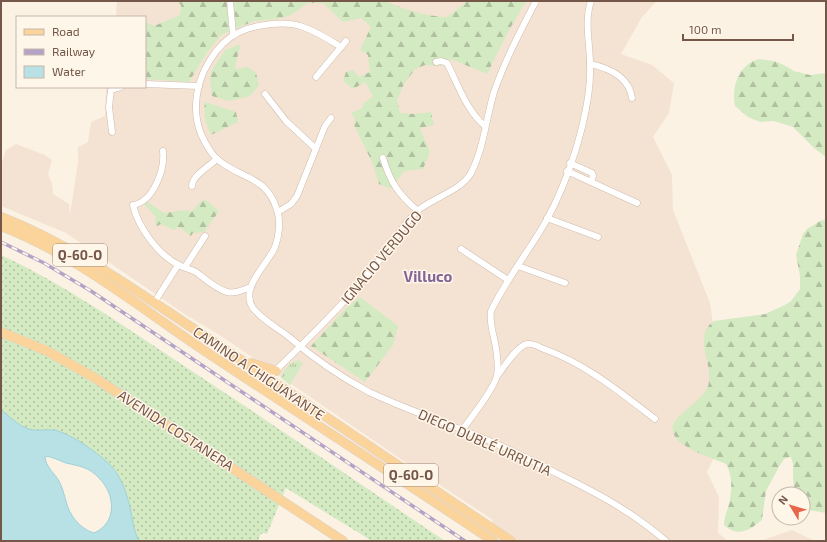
<svg xmlns="http://www.w3.org/2000/svg" width="827" height="542" font-family="'Exo 2',sans-serif">
<defs>
<pattern id="grass-dots" width="8" height="8" patternUnits="userSpaceOnUse"><rect width="8" height="8" fill="#d4eac2"/><path d="M2 2h.1M6 6h.1" fill="none" stroke="#b1c0a0" stroke-width="1.8" stroke-linecap="round"/></pattern>
<pattern id="forest-firs" width="22" height="20" patternUnits="userSpaceOnUse"><rect width="22" height="20" fill="#d4eac2"/><path d="M5 1l3.5 6h-7zM16 11l3.5 6h-7z" fill="#b1c0a0"/></pattern>
<pattern id="park-tufts" width="24" height="20" patternUnits="userSpaceOnUse"><rect width="24" height="20" fill="#d4eac2"/><path d="M3 7l-1-3M5 7V3M7 7l1-3M15 17l-1-3M17 17v-4M19 17l1-3" fill="none" stroke="#b1c0a0"/></pattern>
</defs>
<rect width="100%" height="100%" fill="#fcf2e4"/>
<!-- residential -->
<g fill="#f4e3d2">
<polygon points="117,1 657,1 642,17 621,54 652,65 674,83 669,113 653,137 672,175 673,210 710,303 714,330 718,449 707,472 719,497 718,533 728,541 519,541 491,524 493,520 402,460 221,336 186,315 66,233 1,206 1,166 6,150 16,144 45,155 52,160 48,174 52,183 53,194 69,204 70,215 78,162 78,147 88,142 91,122 105,116 106,87 145,87 145,17 116,17"/>
<polygon points="792,530 815,541 762,541 763,540"/>
</g>
<!-- grass -->
<path fill="url(#grass-dots)" d="M1,255C62,283 116,321 172,358C264,418 354,480 445,541H372L286,488L267,534L263,533L260,535L258,541H139C134,532 133,522 131,512C128,498 124,484 116,472C108,459 68,432 53,430C44,429 35,432 26,428C17,424 9,416 1,410Z"/>
<!-- forest -->
<g fill="url(#forest-firs)">
<path d="M176,1H385C407,10 423,16 447,17L468,1H526L508,32L487,74L451,59L440,66L425,65L415,69L404,84L397,100L400,113L414,114L431,112L434,125L420,128L430,152L423,169L404,171L391,189L379,184L372,162L354,125L355,119L351,113L362,108L364,103L373,96L365,82L353,89L343,81L346,72L353,70L359,77L370,72L368,55L360,50L371,27L361,18L343,22L323,3H308L291,15L278,19L254,21L221,35L206,54L189,82L145,79V21L154,26L180,15L181,5Z"/>
<polygon points="241,44 238,54 235,69 248,67 256,73 259,85 250,96 229,101 212,96 210,81 211,72 217,62 225,50"/>
<path d="M759,59L774,61L782,64L794,71L810,75L826,73V157L814,148L793,127L774,121L760,122L748,117L735,106C731,87 739,64 759,59Z"/>
<path d="M205,102L236,112L238,122L211,135C206,124 203,115 205,102Z"/>
<polygon points="205,199 219,211 204,232 193,233 191,236 179,227 174,230 161,224 157,226 155,224 156,217 144,204 146,201 164,213 186,210 192,212 199,203"/>
<path d="M826,219V513L809,510L803,505V494H795L793,478V464L791,457L784,459L780,465L766,491L762,520C750,530 738,538 724,525C724,517 727,512 729,504C732,490 733,477 726,464C713,458 677,448 673,432C668,417 703,402 708,386C715,365 691,337 714,321L765,314L785,305L791,301L800,289V276L796,255L803,234L807,229L820,221Z"/>
<polygon points="360,297 398,326 393,345 365,382 311,346 349,305"/>
</g>
<!-- park -->
<path fill="url(#park-tufts)" d="M297,360L303,363L290,385L281,378C283,369 289,364 297,360Z"/>
<!-- water -->
<path fill="#b8e1e6" stroke="#9fd1d8" fill-rule="evenodd" d="M1,410C9,416 17,424 26,428C35,432 44,429 53,430C68,431 108,459 116,472C124,484 128,498 131,512C133,522 134,532 139,541H1ZM45,456C53,457 58,460 66,463C79,466 89,467 99,478C116,495 117,523 94,533C80,529 69,515 66,501C64,495 63,489 60,483C56,474 45,467 45,456Z"/>
<g fill="none" stroke-linecap="round" stroke-linejoin="round">
<defs>
<g id="street">
<polyline points="230,1 233,35"/>
<path d="M341,47C328,39 314,30 300,26C291,23 281,23 272,24C238,27 219,40 204,71C195,91 193,114 201,134C205,143 209,151 216,158C238,179 266,174 277,210C281,221 279,236 275,247C268,264 239,288 253,308C262,320 278,328 289,337C313,358 341,377 369,392C407,410 447,423 485,439C509,449 533,461 556,473C597,493 631,511 666,541"/>
<path d="M436,62L441,61L447,63C458,84 466,110 485,126"/>
<path d="M590,64C609,68 629,77 632,98"/>
<polyline points="316,77 346,41"/>
<polyline points="145,84 199,86"/>
<polyline points="265,94 286,121 315,148"/>
<polyline points="112,132 109,107 111,90 121,87"/>
<path d="M163,151C165,170 153,202 133,205C138,227 158,255 179,265C184,268 190,269 196,272C205,279 216,289 227,292C235,294 243,290 251,287"/>
<path d="M383,158C390,182 399,195 418,211"/>
<polyline points="570,163 592,173 593,176 591,182"/>
<polyline points="567,171 637,203"/>
<path d="M192,186C192,176 209,166 217,159"/>
<polyline points="278,212 291,204 297,196 325,126 331,118"/>
<polyline points="547,218 598,237"/>
<polyline points="461,249 508,280"/>
<polyline points="518,266 565,283"/>
<polyline points="185,267 205,236"/>
<polyline points="154,303 178,265"/>
<path d="M498,375C504,367 517,346 527,344C533,343 539,347 544,349C586,364 620,392 655,419"/>
<path d="M268,378C304,343 339,309 371,271C387,252 399,229 417,211C432,198 461,191 471,173C484,148 486,118 494,92C505,60 521,30 536,1"/>
<path d="M462,430C471,418 495,388 497,375C499,367 497,356 496,348C494,335 489,324 491,311C505,282 525,256 542,228C559,200 574,160 582,127C587,107 591,85 590,64C590,43 584,22 591,1"/>
</g>
<g id="primary">
<path d="M1,217C73,245 136,291 200,333C304,401 407,472 511,541"/>
<path d="M1,226C73,254 133,302 196,345C295,411 395,475 493,541"/>
<polyline points="1,332 47,351 95,378 343,541"/>
<polyline points="251,363 276,371"/>
</g>
</defs>
<!-- street casing -->
<use href="#street" stroke="#d0bbad" stroke-width="7"/>
<!-- primary casing -->
<use href="#primary" stroke="#dbd3d0" stroke-width="10"/>
<!-- street -->
<use href="#street" stroke="#fff" stroke-width="6"/>
<!-- primary -->
<use href="#primary" stroke="#fbd49c" stroke-width="9"/>
<defs>
<polyline id="rail" points="1,242 44,263 91,291 465,541"/>
</defs>
<!-- rail casing -->
<use href="#rail" stroke="#b4a3c6" stroke-width="3.5"/>
<!-- rail -->
<use href="#rail" stroke="#fff6ea" stroke-width="2" stroke-dasharray="6" stroke-linecap="butt"/>
</g>
<g text-anchor="middle" dominant-baseline="central" stroke-width="3" stroke-linejoin="round" paint-order="stroke">
<!-- shield labels -->
<g fill="#fff6ea" stroke="#9e8779" stroke-width="1">
<rect x="53" y="244" width="54" height="22" rx="3"/>
<rect x="384" y="464" width="54" height="22" rx="3"/>
</g>
<g font-size="13" font-weight="bold" fill="#755749">
<text x="80" y="255">Q-60-O</text>
<text x="411" y="475">Q-60-O</text>
</g>
<!-- street labels -->
<g font-size="14" fill="#755749" stroke="#fff6ea">
<text transform="translate(381 257) rotate(-50)">IGNACIO VERDUGO</text>
<text transform="translate(259 373) rotate(34)">CAMINO A CHIGUAYANTE</text>
<text transform="translate(176 430) rotate(33)">AVENIDA COSTANERA</text>
<text transform="translate(485 442) rotate(24)">DIEGO DUBLÉ URRUTIA</text>
</g>
<!-- neighbourhood labels -->
<g font-size="15" font-weight="bold" fill="#856598" stroke="#fff6ea">
<text x="428" y="276">Villuco</text>
</g>
</g>
<!-- border -->
<rect width="827" height="542" fill="none" stroke="#755749" stroke-width="4"/>
<!-- legend -->
<rect x="16" y="16" width="130" height="72" fill="#fff6ea" stroke="#c8b6aa"/>
<rect x="24" y="29" width="20" height="6" fill="#fbd49c" stroke="#c8b6aa"/>
<text x="52" y="36" font-size="12" fill="#755749">Road</text>
<rect x="24" y="49" width="20" height="6" fill="#b4a3c6" stroke="#c8b6aa"/>
<text x="52" y="56" font-size="12" fill="#755749">Railway</text>
<rect x="24" y="66" width="20" height="12" fill="#b8e1e6" stroke="#c8b6aa"/>
<text x="52" y="76" font-size="12" fill="#755749">Water</text>
<!-- north arrow -->
<g transform="translate(791 506) rotate(308)"><circle r="19" fill="#fff6ea" stroke="#c8b6aa"/>
<path d="M0-3L7 15L0 10L-7 15Z" fill="#e76649"/>
<text y="-6" font-size="11" font-weight="bold" text-anchor="middle" fill="#755749">N</text>
</g>
<!-- scale -->
<path d="M683 34v6h110v-6" fill="none" stroke="#755749" stroke-width="2"/>
<text x="689" y="34" font-size="12" fill="#755749" stroke="#fff6ea" stroke-width="3" paint-order="stroke">100 m</text>
</svg>
